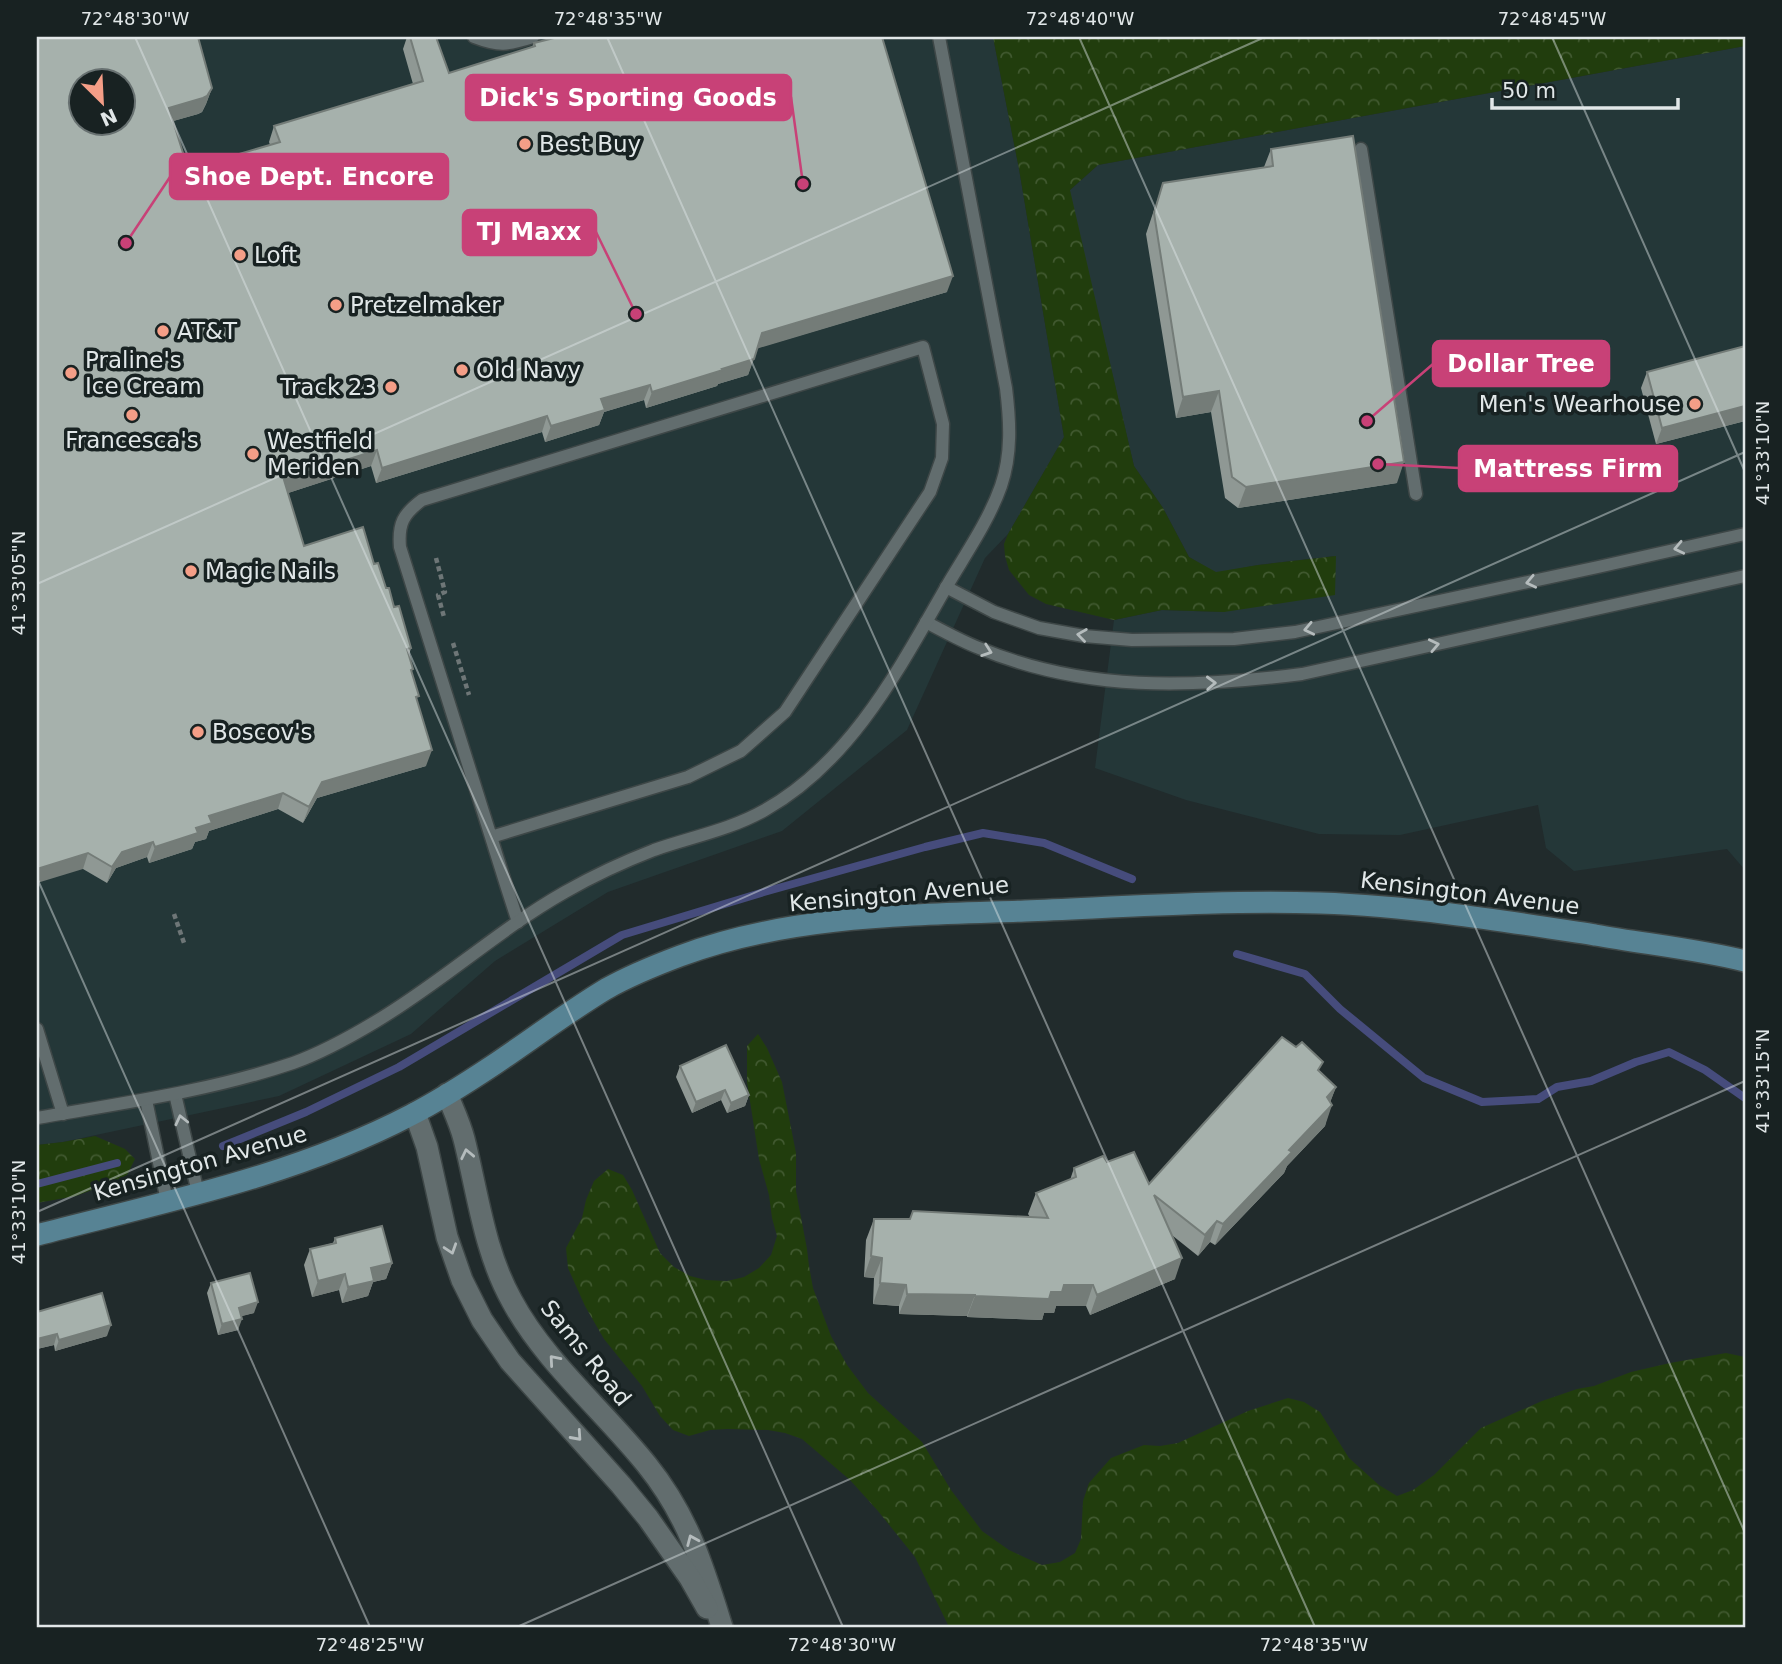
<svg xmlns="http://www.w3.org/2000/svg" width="1782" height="1664" font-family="'DejaVu Sans',sans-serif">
<defs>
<pattern id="forest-crowns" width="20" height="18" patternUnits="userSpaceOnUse" patternTransform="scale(1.75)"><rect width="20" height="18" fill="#213d0d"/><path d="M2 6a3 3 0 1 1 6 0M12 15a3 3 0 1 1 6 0" fill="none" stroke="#415930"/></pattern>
</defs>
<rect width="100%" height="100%" fill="#212b2c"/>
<!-- built -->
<g fill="#243738" fill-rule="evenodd">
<path d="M37,37H993L1019,169L1064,437L1008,534L985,558L907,730L782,831L608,892L495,961L411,1034L279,1096L63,1142L37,1145ZM80,80H122V122H80Z"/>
<polygon points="1745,46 1745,870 1727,849 1574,871 1546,848 1538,805 1400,835 1319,834 1186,800 1095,768 1114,620 1162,610 1224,612 1335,556 1258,565 1216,573 1189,557 1163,508 1134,466 1069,191 1098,165"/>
</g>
<!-- forest -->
<g fill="url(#forest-crowns)">
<polygon points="993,37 1745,37 1745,46 1098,165 1070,190 1134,466 1163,508 1189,557 1216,572 1258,565 1336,556 1335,595 1224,612 1162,610 1114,620 1046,604 1029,595 1009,570 1005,556 1004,544 1008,534 1064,437 1019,169"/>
<polygon points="758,1034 767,1048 782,1082 796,1153 796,1191 807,1249 809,1266 813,1288 831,1336 847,1365 868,1393 922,1442 951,1490 982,1531 1009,1550 1026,1558 1042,1565 1060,1562 1075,1553 1081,1539 1083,1501 1089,1483 1111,1458 1144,1445 1160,1446 1178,1443 1248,1411 1288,1398 1304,1402 1320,1412 1349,1458 1379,1485 1397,1496 1413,1490 1434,1475 1481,1428 1542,1401 1577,1389 1594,1386 1631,1372 1670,1363 1726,1353 1745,1357 1745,1627 949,1627 915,1557 878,1511 850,1480 802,1439 785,1433 768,1430 728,1429 710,1430 689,1436 673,1430 660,1416 642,1386 604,1339 585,1306 568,1268 566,1248 582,1218 586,1200 594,1181 608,1169 623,1175 632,1190 660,1253 674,1267 690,1276 706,1280 727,1281 744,1277 759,1268 771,1255 777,1236 772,1218 769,1195 759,1159 747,1082 747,1046"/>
<polygon points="95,1136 125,1149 135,1159 126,1177 76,1196 37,1203 37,1145 63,1142"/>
</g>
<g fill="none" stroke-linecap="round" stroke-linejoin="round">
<!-- stream -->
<g stroke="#464c7c" stroke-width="8">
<polyline points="1237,954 1305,974 1340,1009 1424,1078 1482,1102 1538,1099 1557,1087 1591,1081 1636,1062 1669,1052 1705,1070 1745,1098"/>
<polyline points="223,1146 306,1112 399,1067 622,935 764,892 925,847 983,833 1044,843 1132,879"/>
<polyline points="37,1184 117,1163"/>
</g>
<defs>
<g id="lane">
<path d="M474,37C500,47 507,45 533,37"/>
<polyline points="1361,149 1416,494"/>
<polyline points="946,587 994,612 1039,628 1084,636 1132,640 1234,639 1295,632 1598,567 1745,534"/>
<path d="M926,622C943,631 961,641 979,648C1085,692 1191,688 1302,674L1745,576"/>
<path d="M491,837L688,777L741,751L785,712L930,492L942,458L943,424L923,347L422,500C403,514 398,524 400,547L507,888L518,922"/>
<polyline points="37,1029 63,1114"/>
<polyline points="175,1094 198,1193"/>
<polyline points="146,1100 167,1201"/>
<path d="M37,1118C123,1103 210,1091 293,1063C321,1053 350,1037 375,1022C441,983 498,930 565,892C593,876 623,862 654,850C691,837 730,830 765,810C852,761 900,667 948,584C967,552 989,520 1001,486C1012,454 1010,421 1006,388L939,37"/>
</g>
<g id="street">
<path d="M447,1094C453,1109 460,1123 464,1139C478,1194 484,1251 512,1301C544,1361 604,1411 647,1465C688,1516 703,1566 722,1627"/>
<polyline points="415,1113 427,1147 447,1237 462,1280 482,1320 510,1361 621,1485 648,1518 690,1578 707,1608"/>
</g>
<path id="secondary" d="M37,1235C164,1202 294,1176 411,1115C440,1100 468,1082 495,1064C532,1039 568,1012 606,989C629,976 656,965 680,956C789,915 910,915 1025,911C1123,907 1221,900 1320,903C1412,906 1504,921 1595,935C1645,944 1696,949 1745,961"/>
</defs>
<!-- lane casing -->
<use href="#lane" stroke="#3e4747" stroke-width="15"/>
<!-- street casing -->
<use href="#street" stroke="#3e4747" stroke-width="24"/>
<!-- secondary casing -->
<use href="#secondary" stroke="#3e4747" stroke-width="24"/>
<!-- path -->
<g stroke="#6e7677" stroke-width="4.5" stroke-dasharray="5 3.5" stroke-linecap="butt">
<polyline points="436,558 445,592 438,595 444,617"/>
<polyline points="453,643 469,695"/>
<polyline points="174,914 184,943"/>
</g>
<!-- lane -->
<use href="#lane" stroke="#626d6e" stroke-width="12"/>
<!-- street -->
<use href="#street" stroke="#626d6e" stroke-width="21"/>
<!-- secondary -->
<use href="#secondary" stroke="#578394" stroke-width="21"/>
</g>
<!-- wall -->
<g fill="#8f9894">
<polygon points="37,37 212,88 206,104 202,112 198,114 173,121 188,169 270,145 269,142 274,126 413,84 403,49 407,37 410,37 449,73 532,47 534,43 947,292 757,348 748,375 718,384 717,386 646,408 644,400 604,412 599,425 545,442 542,432 376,483 371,466 288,493 304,546 374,564 394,607 411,648 409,655 417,702 426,766 317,798 303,823 278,809 209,831 206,839 195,842 192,849 149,863 147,857 116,868 107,883 83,869"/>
<polygon points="1271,149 1397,483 1238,508 1225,498 1211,412 1176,418 1146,234 1163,183 1264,167"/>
<polygon points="1745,346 1745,421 1656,444 1641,388 1647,372"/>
<polygon points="680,1066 749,1095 745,1106 727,1113 721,1100 692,1113 676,1077"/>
<polygon points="1320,1071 1336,1087 1330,1102 1325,1126 1287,1166 1284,1173 1215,1245 1210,1242 1198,1256 1173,1236 1175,1279 1090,1315 1086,1306 1056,1306 1054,1313 1044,1313 1042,1320 967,1317 967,1316 899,1314 899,1306 873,1304 874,1278 864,1277 866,1240 874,1219 1030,1217 1028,1214 1036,1193 1070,1180 1074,1168 1107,1162 1149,1184"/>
<polygon points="335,1238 392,1263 386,1279 373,1282 368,1296 342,1303 339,1290 312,1297 304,1265 310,1249 333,1243"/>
<polygon points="211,1283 254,1313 241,1316 238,1330 218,1335 207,1293"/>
<polygon points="37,1312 107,1336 55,1351 54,1345 37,1349"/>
</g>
<!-- shaded-wall -->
<g fill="#747c78">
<polygon points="212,88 206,104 202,112 198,114 163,124 169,108"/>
<polygon points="953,276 947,292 756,349 762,333"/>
<polygon points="754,359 748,375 718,384 717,386 646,408 652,392"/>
<polygon points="650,385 644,400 604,412 599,425 545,442 551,426 601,399"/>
<polygon points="1219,391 1211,412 1176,418 1183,397"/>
<polygon points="1745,406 1745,421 1656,444 1662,428"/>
<polygon points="547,416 542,432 376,483 382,468"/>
<polygon points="377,450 371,466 279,496 284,480"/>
<polygon points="1404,462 1397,483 1238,508 1246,487"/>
<polygon points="432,750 426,766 317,798 303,823 309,807 322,782"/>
<polygon points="283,793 278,809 209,831 206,839 195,842 192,849 149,863 155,847 196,828 209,816"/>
<polygon points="153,842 147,857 116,868 107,883 112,867 122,852"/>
<polygon points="88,853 83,869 37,883 37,869"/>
<polygon points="1336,1087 1328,1108 1327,1097"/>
<polygon points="725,1090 721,1100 692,1113 696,1102"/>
<polygon points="749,1095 745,1106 727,1113 731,1103"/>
<polygon points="1332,1105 1325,1126 1287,1166 1284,1173 1215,1245 1223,1224 1289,1150"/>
<polygon points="1217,1221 1210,1242 1198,1256 1205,1235"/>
<polygon points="871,1256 882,1258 874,1278 864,1277"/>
<polygon points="1182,1258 1175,1279 1090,1315 1097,1295"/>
<polygon points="392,1263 386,1279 373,1282 368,1296 342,1303 348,1287 371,1268"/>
<polygon points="345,1274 339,1290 312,1297 318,1281"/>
<polygon points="880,1283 906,1285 899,1306 873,1304"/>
<polygon points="1064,1285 1093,1285 1086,1306 1056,1306 1054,1313 1044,1313 1042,1320 967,1317 975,1296 1051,1292"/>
<polygon points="907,1294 975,1295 967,1316 899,1314"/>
<polygon points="258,1302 254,1313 235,1318 239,1308"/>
<polygon points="242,1319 238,1330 218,1335 222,1324"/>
<polygon points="111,1325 107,1336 55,1351 59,1340"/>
<polygon points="57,1334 54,1345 37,1349 37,1339"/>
</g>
<!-- building -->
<g fill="#a6b1ac" stroke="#747c78" stroke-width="2" fill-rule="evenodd">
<path d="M37,37H198L212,88L207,96L203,98L169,108L188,169L280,142L274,126L423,81L410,37H436L449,73L535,46L534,43L558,37H882L953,276L762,333L754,359L722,369L723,370L652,392L650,385L601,399L605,410L551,426L547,416L382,468L377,450L284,480L304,546L363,527L374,564L378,563L386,588H389L394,607L399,606L411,648L407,649L413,669L411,670L419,696L416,697L432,750L322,782L309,807L283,793L209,816L212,823L196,828L198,833L155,847L153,842L122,852L112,867L88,853L37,869ZM80,80H122V122H80Z"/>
<polygon points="1353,136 1404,462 1246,487 1232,477 1219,391 1183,397 1154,213 1163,183 1273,166 1271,149"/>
<polygon points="1745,346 1745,406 1662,428 1647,372"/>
<polygon points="1282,1037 1296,1047 1302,1042 1323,1062 1318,1070 1336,1087 1327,1097 1332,1105 1289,1150 1292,1152 1223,1224 1217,1221 1205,1235 1154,1195 1182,1258 1097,1295 1093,1285 1064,1285 1062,1292 1051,1292 1049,1299 975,1296 975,1295 907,1294 906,1285 880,1283 882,1258 871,1256 874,1219 910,1219 913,1211 1048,1218 1036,1193 1076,1177 1074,1168 1103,1156 1107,1162 1134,1152 1149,1184"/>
<polygon points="726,1045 749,1095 731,1103 725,1090 696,1102 680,1066"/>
<polygon points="382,1226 392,1263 371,1268 374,1281 348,1287 345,1274 318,1281 310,1249 336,1243 335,1238"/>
<polygon points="250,1273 258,1302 239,1308 242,1319 222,1324 211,1283"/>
<polygon points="102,1293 111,1325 59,1340 57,1334 37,1339 37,1312"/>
</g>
<!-- one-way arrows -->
<defs><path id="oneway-chevron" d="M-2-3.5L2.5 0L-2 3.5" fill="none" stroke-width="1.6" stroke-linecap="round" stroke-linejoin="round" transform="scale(1.75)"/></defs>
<g stroke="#b5bcbd">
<use href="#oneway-chevron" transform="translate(1679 548) rotate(168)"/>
<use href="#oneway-chevron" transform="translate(1531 582) rotate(168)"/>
<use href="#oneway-chevron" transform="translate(1309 629) rotate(168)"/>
<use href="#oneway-chevron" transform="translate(1082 635) rotate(-172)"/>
<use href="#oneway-chevron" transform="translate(1434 645) rotate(-12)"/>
<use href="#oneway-chevron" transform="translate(987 651) rotate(19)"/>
<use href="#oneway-chevron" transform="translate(1211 683) rotate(-2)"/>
<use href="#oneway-chevron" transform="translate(181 1120) rotate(-103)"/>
<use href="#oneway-chevron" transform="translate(467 1154) rotate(-102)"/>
<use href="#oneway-chevron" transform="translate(451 1249) rotate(72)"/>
<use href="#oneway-chevron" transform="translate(554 1360) rotate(-131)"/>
<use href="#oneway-chevron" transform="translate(577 1436) rotate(48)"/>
<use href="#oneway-chevron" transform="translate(692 1540) rotate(-113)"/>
</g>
<!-- ticks -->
<path fill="none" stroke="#e1e7e8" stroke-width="2" stroke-opacity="0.45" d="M135,37L843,1627M607,37L1315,1627M1079,37L1745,1533M1552,37L1745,472M37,584L1265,37M37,878L370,1627M37,1212L1745,452M517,1627L1745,1081"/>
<!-- markers -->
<g fill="#f49e87" stroke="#182222" stroke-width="2.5">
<circle cx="525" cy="144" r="7"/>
<circle cx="240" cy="255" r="7"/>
<circle cx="336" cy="305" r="7"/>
<circle cx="163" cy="331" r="7"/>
<circle cx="462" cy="370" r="7"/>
<circle cx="71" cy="373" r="7"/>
<circle cx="391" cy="387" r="7"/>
<circle cx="1695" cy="404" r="7"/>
<circle cx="132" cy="415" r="7"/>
<circle cx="253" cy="454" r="7"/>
<circle cx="191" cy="571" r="7"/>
<circle cx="198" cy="732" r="7"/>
</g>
<g text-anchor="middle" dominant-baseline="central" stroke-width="7" stroke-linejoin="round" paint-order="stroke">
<!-- poi labels -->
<g font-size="23" fill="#e1e7e8" stroke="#182222" text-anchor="start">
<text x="539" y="144">Best Buy</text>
<text x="254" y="255">Loft</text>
<text x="350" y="305">Pretzelmaker</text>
<text x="177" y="331">AT&amp;T</text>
<text x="85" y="360">Praline's<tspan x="85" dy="26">Ice Cream</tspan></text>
<text x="476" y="370">Old Navy</text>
<text x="377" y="387" text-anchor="end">Track 23</text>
<text x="1681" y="404" text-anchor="end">Men's Wearhouse</text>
<text x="132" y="440" text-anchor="middle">Francesca's</text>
<text x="267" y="441">Westfield<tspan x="267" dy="26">Meriden</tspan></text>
<text x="205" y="571">Magic Nails</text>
<text x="212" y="732">Boscov's</text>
</g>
<!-- street labels -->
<g font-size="23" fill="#e1e7e8" stroke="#182222">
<text transform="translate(1470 893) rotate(7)">Kensington Avenue</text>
<text transform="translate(899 894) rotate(-5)">Kensington Avenue</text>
<text transform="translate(200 1163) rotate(-16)">Kensington Avenue</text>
<text transform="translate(586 1353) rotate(51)">Sams Road</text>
</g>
</g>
<!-- callouts -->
<path fill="none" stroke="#c84177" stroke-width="2.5" d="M803 184L791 97M126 243L170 177M636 314L596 232M1367 421L1433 364M1378 464L1459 468"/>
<g fill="#c84177" stroke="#182222" stroke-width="2.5">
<circle cx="803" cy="184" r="7"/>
<circle cx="126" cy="243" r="7"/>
<circle cx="636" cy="314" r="7"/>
<circle cx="1367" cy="421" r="7"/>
<circle cx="1378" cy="464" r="7"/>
</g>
<g fill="#c84177" stroke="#c84177" stroke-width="2.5">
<rect x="466" y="75" width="325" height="45" rx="7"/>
<rect x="170" y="154" width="278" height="45" rx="7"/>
<rect x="463" y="210" width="133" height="45" rx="7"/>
<rect x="1433" y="341" width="176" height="45" rx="7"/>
<rect x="1459" y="446" width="218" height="45" rx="7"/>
</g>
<g font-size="24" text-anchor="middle" font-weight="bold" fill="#fff">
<text x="628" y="106">Dick's Sporting Goods</text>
<text x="309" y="185">Shoe Dept. Encore</text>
<text x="529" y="240">TJ Maxx</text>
<text x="1521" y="372">Dollar Tree</text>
<text x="1568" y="477">Mattress Firm</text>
</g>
<!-- border -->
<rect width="1782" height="1664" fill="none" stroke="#182222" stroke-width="77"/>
<!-- north arrow -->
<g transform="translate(102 102) rotate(156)"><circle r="33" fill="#182222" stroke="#687171" stroke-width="2"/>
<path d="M0-5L12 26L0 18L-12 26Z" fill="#f49e87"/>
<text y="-10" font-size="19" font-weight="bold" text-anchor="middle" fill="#e1e7e8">N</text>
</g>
<!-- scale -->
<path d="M1492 98v10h186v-10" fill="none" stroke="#e1e7e8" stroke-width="3.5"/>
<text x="1502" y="98" font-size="21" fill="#e1e7e8" stroke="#182222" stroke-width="5" paint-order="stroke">50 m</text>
<rect x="38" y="38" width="1706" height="1588" fill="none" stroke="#e1e7e8" stroke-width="2.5"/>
<g font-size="18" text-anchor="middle" fill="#e1e7e8">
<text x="135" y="25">72°48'30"W</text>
<text x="608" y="25">72°48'35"W</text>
<text x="1080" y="25">72°48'40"W</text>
<text x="1552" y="25">72°48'45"W</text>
<text transform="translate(1763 453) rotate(-90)" y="6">41°33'10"N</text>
<text transform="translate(19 583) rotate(-90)" y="6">41°33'05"N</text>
<text transform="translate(1763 1081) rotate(-90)" y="6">41°33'15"N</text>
<text transform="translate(19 1212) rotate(-90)" y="6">41°33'10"N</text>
<text x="370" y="1651">72°48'25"W</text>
<text x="842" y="1651">72°48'30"W</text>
<text x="1314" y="1651">72°48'35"W</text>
</g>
</svg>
